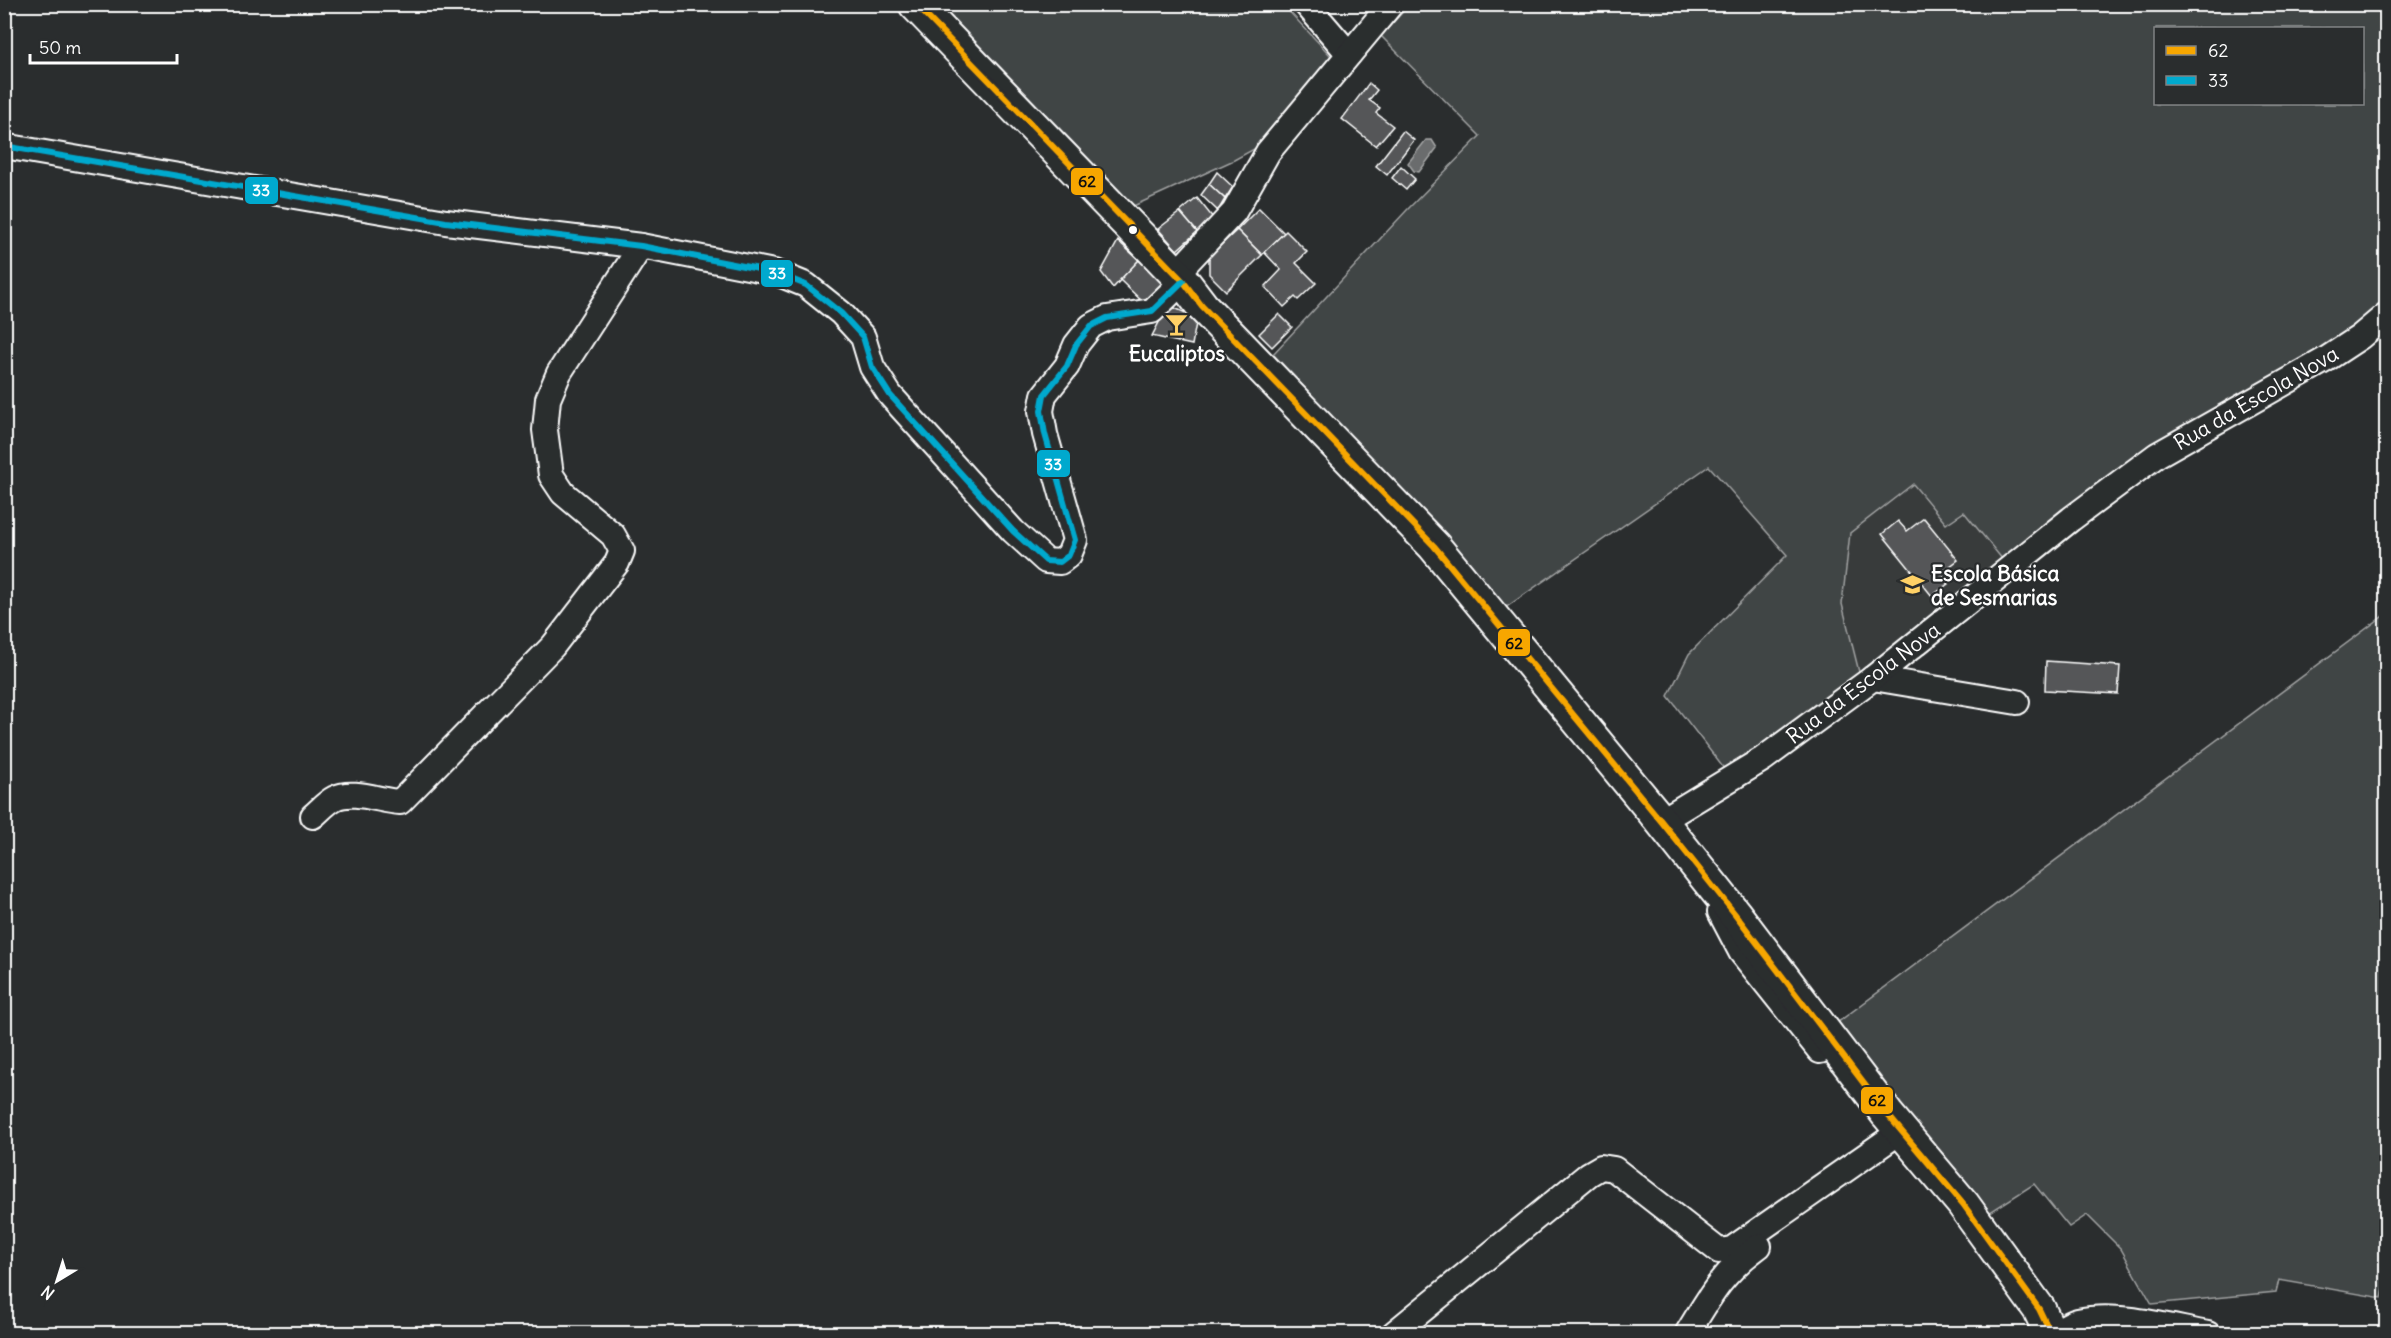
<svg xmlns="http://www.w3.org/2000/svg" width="2391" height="1338" font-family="Delius,sans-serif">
<rect width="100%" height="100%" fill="#2a2d2e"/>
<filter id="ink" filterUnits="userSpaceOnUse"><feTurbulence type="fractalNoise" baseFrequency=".0167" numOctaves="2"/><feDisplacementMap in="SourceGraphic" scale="12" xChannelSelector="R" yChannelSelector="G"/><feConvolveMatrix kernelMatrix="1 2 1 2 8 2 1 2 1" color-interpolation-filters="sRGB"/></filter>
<g filter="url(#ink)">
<!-- built -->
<polygon fill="#373a3b" points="1913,484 1946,524 1964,512 2007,565 1860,676 1842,604 1850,533"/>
<!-- green -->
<g fill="#414445" stroke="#a0a2a2" stroke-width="1.5" fill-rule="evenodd">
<polygon points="927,5 1283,5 1331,56 1256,148 1234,160 1129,208"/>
<path d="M1409,5H2386V309L2007,565L1964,512L1946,524L1913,484L1850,533L1842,604L1860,676L1725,770L1668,696L1689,654L1787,555L1709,466L1505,608L1439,530L1273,354L1407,210L1480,136L1381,36ZM2156,28H2362V104H2156Z"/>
<polygon points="2386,614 2386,1281 2382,1298 2279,1280 2276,1292 2152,1304 2121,1249 2087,1215 2069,1227 2034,1184 1981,1218 1837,1023"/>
</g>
<!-- water -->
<polygon fill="#6a6c6d" stroke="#a6a7a7" stroke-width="1.5" points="1426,140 1432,140 1437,148 1419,172 1414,171 1408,163"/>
<!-- building -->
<g fill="#555758" stroke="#fff" stroke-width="1.5">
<polygon points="1369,83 1377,90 1369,100 1380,108 1376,113 1393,126 1376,146 1342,119"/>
<polygon points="1403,131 1414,140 1387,175 1376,166"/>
<polygon points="1401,166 1415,179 1406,190 1392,178"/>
<polygon points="1217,172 1233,187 1225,199 1209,184"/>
<polygon points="1209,184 1225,199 1218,211 1201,195"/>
<polygon points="1197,198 1214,219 1197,232 1180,212"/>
<polygon points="1259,208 1284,233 1262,255 1237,230"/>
<polygon points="1180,212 1197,232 1177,250 1158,229"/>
<polygon points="1237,230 1262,255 1226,291 1209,274 1209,256"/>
<polygon points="1286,231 1307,252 1296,263 1316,283 1298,300 1295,297 1284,307 1265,287 1281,270 1264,252"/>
<polygon points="1118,241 1139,260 1113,288 1101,272"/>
<polygon points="1139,260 1166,286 1147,306 1120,280"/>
<polygon points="1168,305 1197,318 1192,345 1152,336"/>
<polygon points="1279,314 1292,327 1272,347 1259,334"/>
<polygon points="1924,518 1958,560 1941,573 1949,583 1932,596 1882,534 1898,521 1907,531"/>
<polygon points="2046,661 2120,666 2118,694 2045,690"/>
</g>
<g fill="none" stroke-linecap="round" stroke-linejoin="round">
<defs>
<g id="minor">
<polyline points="1306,4 1349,54"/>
<polyline points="4,146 446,222 641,246 774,272 806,285 841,313 863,337 872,367 890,395 1013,531 1046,561 1060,562 1069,555 1075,540 1045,434 1041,411 1044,395 1067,366 1076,345 1091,326 1107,318 1152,311 1183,281"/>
<polyline points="1176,274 1234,212 1268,152 1391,4"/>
<polyline points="1873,678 2017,702"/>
<path d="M313,816C320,810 327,802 335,798C352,789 381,801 400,802L553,646L617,563L622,551L613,535L563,493L551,475L545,430L548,399L559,373L641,246"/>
<polyline points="1661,821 1763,759 1873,678 2071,519 2157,455 2325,360 2360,337 2386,315"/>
<polyline points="1720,912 1741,952 1820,1051"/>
<polyline points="1393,1334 1589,1174 1601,1167 1614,1169 1719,1251 1732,1249 1901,1131"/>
<path d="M1687,1334C1710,1296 1723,1272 1759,1246"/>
<path d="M2053,1334C2061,1329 2069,1323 2078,1321C2117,1312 2169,1327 2208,1334"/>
</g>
<polyline id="major" points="915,4 1183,281 1202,306 1434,546 1661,821 1735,914 1887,1114 1963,1204 2039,1309 2051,1334"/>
</defs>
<!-- minor casing -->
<use href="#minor" stroke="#fff" stroke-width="28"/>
<!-- major casing -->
<use href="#major" stroke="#fff" stroke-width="36"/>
<!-- minor -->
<use href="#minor" stroke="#2a2d2e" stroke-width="24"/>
<!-- major -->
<use href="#major" stroke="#2a2d2e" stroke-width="32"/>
<defs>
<polyline id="bus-1" points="915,4 1183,281 1202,306 1434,546 1661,821 1735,914 1887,1114 1963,1204 2039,1309 2051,1334"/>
<polyline id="bus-2" points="4,146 446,222 641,246 774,272 806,285 841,313 863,337 872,367 890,395 1013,531 1046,561 1060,562 1069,555 1075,540 1045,434 1041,411 1044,395 1067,366 1076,345 1091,326 1107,318 1152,311 1183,281"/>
</defs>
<!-- bus-1 casing -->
<use href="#bus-1" stroke="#2a2d2e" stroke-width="10"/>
<!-- bus-2 casing -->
<use href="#bus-2" stroke="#2a2d2e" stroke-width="10"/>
<!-- bus-1 -->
<use href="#bus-1" stroke="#f7a600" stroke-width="6"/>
<!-- bus-2 -->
<use href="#bus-2" stroke="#00a9ce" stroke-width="6"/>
</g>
</g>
<!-- icons -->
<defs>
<symbol id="bar-bare" viewBox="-9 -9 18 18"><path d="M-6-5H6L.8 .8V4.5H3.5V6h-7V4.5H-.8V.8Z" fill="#ffd166" stroke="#2a2d2e" stroke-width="2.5" paint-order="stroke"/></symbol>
<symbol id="school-bare" viewBox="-9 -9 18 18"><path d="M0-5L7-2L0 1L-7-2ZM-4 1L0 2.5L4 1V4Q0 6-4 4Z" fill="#ffd166" stroke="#2a2d2e" stroke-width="2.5" paint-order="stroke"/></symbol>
</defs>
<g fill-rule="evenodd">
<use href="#bar-bare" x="1160" y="308" width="33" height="33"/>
<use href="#school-bare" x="1896" y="568" width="33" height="33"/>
</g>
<!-- markers -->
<circle fill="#fff" stroke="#2a2d2e" stroke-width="2" cx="1133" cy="230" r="5"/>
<g text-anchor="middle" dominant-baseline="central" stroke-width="4.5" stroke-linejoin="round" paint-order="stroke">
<!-- poi labels -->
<g font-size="21" font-weight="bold" fill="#fff" stroke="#2a2d2e">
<text x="1177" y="353">Eucaliptos</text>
<text x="1931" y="573" text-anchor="start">Escola Básica<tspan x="1931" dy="24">de Sesmarias</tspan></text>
</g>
<!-- street labels -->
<g font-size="21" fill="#fff" stroke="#2a2d2e">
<text transform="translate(2256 398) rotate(-30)">Rua da Escola Nova</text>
<text transform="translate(1863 683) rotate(-37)">Rua da Escola Nova</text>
</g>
</g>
<g stroke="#2a2d2e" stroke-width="2">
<rect x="1070" y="167" width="34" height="29" rx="6" fill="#f7a600"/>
<rect x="244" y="176" width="35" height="29" rx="6" fill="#00a9ce"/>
<rect x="760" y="259" width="34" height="29" rx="6" fill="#00a9ce"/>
<rect x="1036" y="449" width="35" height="29" rx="6" fill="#00a9ce"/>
<rect x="1497" y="628" width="34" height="29" rx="6" fill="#f7a600"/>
<rect x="1860" y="1086" width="34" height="29" rx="6" fill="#f7a600"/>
</g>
<g font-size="16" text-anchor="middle" font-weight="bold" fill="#fff">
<text x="261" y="196">33</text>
<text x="777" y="279">33</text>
<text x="1053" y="470">33</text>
</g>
<g font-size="16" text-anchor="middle" font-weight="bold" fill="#111">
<text x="1087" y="187">62</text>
<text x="1514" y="649">62</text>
<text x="1877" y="1106">62</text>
</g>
<!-- margin -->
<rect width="2391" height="1338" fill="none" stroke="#2a2d2e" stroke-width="24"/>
<rect x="12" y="12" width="2367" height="1314" fill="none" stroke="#fff" stroke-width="2" filter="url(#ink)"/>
<!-- legend -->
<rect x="2154" y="27" width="210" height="78" fill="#2a2d2e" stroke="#7f8182" stroke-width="1.5"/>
<rect x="2166" y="46" width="30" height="9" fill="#f7a600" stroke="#7f8182" stroke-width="1.5"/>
<text x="2208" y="57" font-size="18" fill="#ffffff">62</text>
<rect x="2166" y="76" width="30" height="9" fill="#00a9ce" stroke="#7f8182" stroke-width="1.5"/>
<text x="2208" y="87" font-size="18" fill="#ffffff">33</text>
<!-- north arrow -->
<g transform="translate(57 1281) rotate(218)" stroke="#2a2d2e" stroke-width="4.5" paint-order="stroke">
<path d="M0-4.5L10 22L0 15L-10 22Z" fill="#ffffff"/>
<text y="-9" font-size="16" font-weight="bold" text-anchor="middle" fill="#ffffff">N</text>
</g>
<!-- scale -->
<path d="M30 54v9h147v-9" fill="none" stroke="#ffffff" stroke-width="3"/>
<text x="39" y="54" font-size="18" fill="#ffffff" stroke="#2a2d2e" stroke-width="4.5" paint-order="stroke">50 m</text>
</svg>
